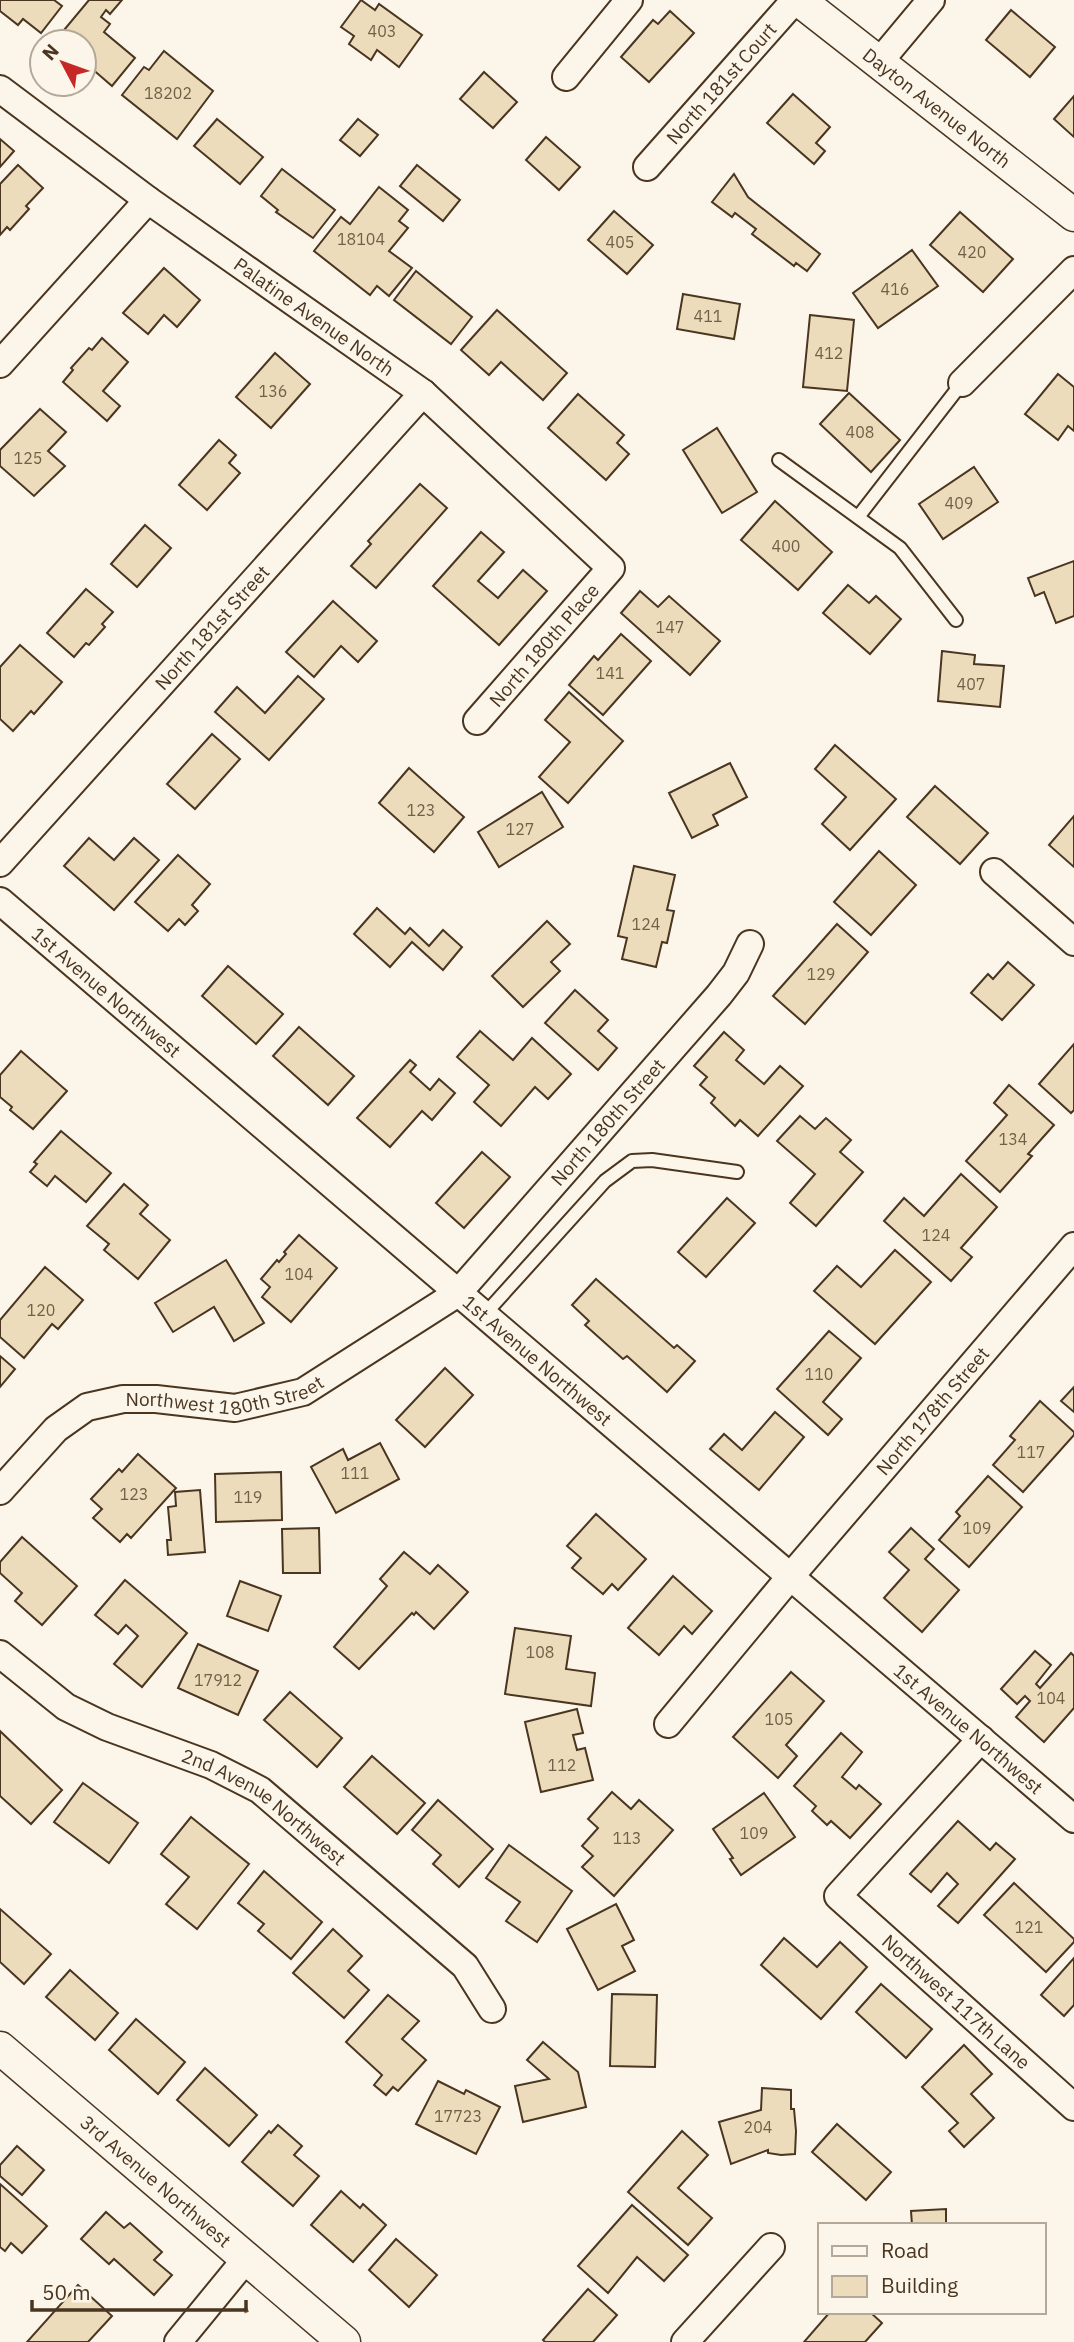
<svg xmlns="http://www.w3.org/2000/svg" width="1074" height="2342" font-family="'IBM Plex Sans',sans-serif">
<rect width="100%" height="100%" fill="#fbf6e9"/>
<!-- building -->
<g fill="#ecdcbc" stroke="#4a3520" stroke-width="2">
<polygon points="0,0 54,0 62,6 41,33 23,19 18,25 0,11"/>
<polygon points="89,0 122,0 110,14 106,10 101,17 110,24 104,32 135,58 112,86 90,67 87,70 84,68 84,42 54,42"/>
<polygon points="361,0 375,10 379,4 422,35 399,67 377,50 371,60 349,44 354,36 341,27"/>
<polygon points="1011,10 1055,47 1030,77 986,40"/>
<polygon points="670,11 694,33 649,82 621,57 653,20 658,24"/>
<polygon points="164,51 213,91 177,139 122,95 144,67 149,70"/>
<polygon points="484,72 517,102 493,128 460,99"/>
<polygon points="793,94 830,127 816,143 825,151 814,164 767,123"/>
<polygon points="1074,96 1074,137 1054,119"/>
<polygon points="217,119 263,157 240,184 194,146"/>
<polygon points="358,119 378,135 360,156 340,140"/>
<polygon points="546,137 580,167 559,190 526,160"/>
<polygon points="0,139 14,151 0,167"/>
<polygon points="18,165 43,188 26,206 29,209 10,230 7,227 0,235 0,184"/>
<polygon points="417,165 460,200 443,221 400,186"/>
<polygon points="282,169 335,210 313,238 276,212 278,210 261,196"/>
<polygon points="734,174 748,197 820,254 807,271 796,263 794,266 752,234 756,229 735,213 732,217 712,202"/>
<polygon points="379,187 408,210 399,221 408,228 389,251 412,268 389,296 377,286 370,295 314,251 341,217 350,224"/>
<polygon points="614,211 653,245 627,274 588,240"/>
<polygon points="960,212 1013,259 983,292 930,245"/>
<polygon points="912,250 938,286 878,328 853,293"/>
<polygon points="164,268 200,300 177,327 164,315 148,334 123,313"/>
<polygon points="416,271 472,317 451,344 394,300"/>
<polygon points="683,294 740,304 734,339 677,329"/>
<polygon points="497,310 567,373 543,400 501,362 489,375 461,350"/>
<polygon points="810,315 854,320 847,391 803,387"/>
<polygon points="102,338 128,362 103,391 120,406 107,421 63,382 73,370 71,368 89,348 92,350"/>
<polygon points="275,353 310,384 271,428 236,397"/>
<polygon points="1058,374 1074,387 1074,431 1068,426 1058,440 1025,414"/>
<polygon points="849,393 900,440 871,472 820,424"/>
<polygon points="578,394 624,435 617,443 629,454 606,480 548,428"/>
<polygon points="40,409 66,432 48,451 65,466 34,496 0,466 0,450"/>
<polygon points="717,428 757,492 722,513 683,450"/>
<polygon points="219,440 236,455 229,463 240,473 207,510 179,485"/>
<polygon points="974,467 998,502 943,539 919,504"/>
<polygon points="420,484 447,508 376,588 351,566 371,544 368,541"/>
<polygon points="775,501 832,552 798,590 741,540"/>
<polygon points="145,525 171,548 137,587 111,564"/>
<polygon points="481,532 504,552 478,581 498,598 523,570 547,591 499,645 433,586"/>
<polygon points="1074,561 1074,616 1056,623 1044,592 1035,596 1028,578"/>
<polygon points="848,585 869,603 876,596 901,619 870,654 823,613"/>
<polygon points="86,589 113,612 102,624 105,627 89,645 86,643 74,657 47,633"/>
<polygon points="640,591 658,607 669,596 720,641 690,675 621,613"/>
<polygon points="333,601 377,641 358,662 341,646 314,677 286,652"/>
<polygon points="621,634 651,661 603,715 569,685 594,656 598,660"/>
<polygon points="20,645 62,682 34,714 31,711 13,731 0,719 0,667"/>
<polygon points="942,651 975,655 974,664 1004,666 1000,707 938,701"/>
<polygon points="298,676 324,699 269,760 215,712 237,687 265,713"/>
<polygon points="569,692 623,741 568,803 539,777 570,742 545,720"/>
<polygon points="212,734 240,759 195,809 167,784"/>
<polygon points="835,745 896,799 850,850 822,824 846,797 815,769"/>
<polygon points="730,763 747,797 713,815 718,825 692,838 669,793"/>
<polygon points="409,768 464,817 434,852 379,803"/>
<polygon points="935,786 988,833 960,864 907,817"/>
<polygon points="542,792 563,827 499,867 478,832"/>
<polygon points="1074,816 1074,867 1049,845"/>
<polygon points="89,838 114,860 134,838 159,860 114,910 64,866"/>
<polygon points="879,851 916,885 871,935 834,902"/>
<polygon points="178,855 210,884 192,905 198,911 185,925 179,919 168,931 135,902"/>
<polygon points="634,866 675,875 667,910 674,911 667,943 662,942 656,967 622,959 627,938 618,936"/>
<polygon points="377,908 405,934 410,928 429,946 443,930 462,947 443,970 412,942 390,967 354,934"/>
<polygon points="547,921 570,944 551,962 560,971 523,1007 492,976"/>
<polygon points="837,924 868,952 805,1024 773,996"/>
<polygon points="1008,962 1034,985 1002,1020 971,993 988,974 993,979"/>
<polygon points="228,966 283,1014 256,1044 202,996"/>
<polygon points="575,990 608,1020 598,1031 617,1048 598,1070 545,1023"/>
<polygon points="299,1027 354,1076 328,1105 273,1056"/>
<polygon points="480,1031 513,1060 532,1038 571,1074 548,1099 535,1087 501,1126 474,1102 489,1085 457,1057"/>
<polygon points="724,1032 744,1050 736,1060 764,1084 780,1066 803,1086 758,1136 740,1120 735,1126 711,1103 715,1098 700,1085 707,1077 694,1066"/>
<polygon points="1074,1044 1074,1110 1071,1113 1039,1084"/>
<polygon points="21,1051 67,1091 33,1129 10,1110 12,1107 0,1097 0,1075"/>
<polygon points="410,1060 416,1065 410,1072 430,1090 439,1079 455,1093 432,1120 422,1111 390,1147 357,1118"/>
<polygon points="1009,1085 1054,1125 1028,1154 1032,1156 1000,1192 966,1161 1007,1115 994,1103"/>
<polygon points="800,1116 815,1129 826,1118 851,1140 840,1152 863,1172 816,1226 790,1203 815,1174 777,1141"/>
<polygon points="61,1131 111,1173 86,1202 55,1176 47,1186 30,1172 37,1164 34,1162"/>
<polygon points="482,1152 510,1177 464,1228 436,1203"/>
<polygon points="961,1174 997,1207 961,1248 972,1257 951,1281 884,1221 904,1198 924,1216"/>
<polygon points="124,1184 148,1205 140,1214 170,1240 138,1279 104,1250 109,1244 87,1226"/>
<polygon points="727,1198 755,1223 706,1277 678,1252"/>
<polygon points="299,1235 337,1268 291,1322 262,1297 270,1287 261,1279 277,1260 279,1262 286,1254 284,1252"/>
<polygon points="895,1250 931,1282 875,1344 814,1291 837,1266 861,1287"/>
<polygon points="226,1260 264,1323 234,1341 214,1307 173,1332 155,1303"/>
<polygon points="45,1267 83,1300 58,1329 52,1324 24,1358 0,1337 0,1320"/>
<polygon points="596,1279 674,1348 677,1345 695,1361 667,1392 627,1356 623,1359 585,1325 589,1321 572,1305"/>
<polygon points="829,1331 861,1358 823,1402 842,1419 828,1435 777,1389"/>
<polygon points="0,1356 15,1369 0,1387"/>
<polygon points="445,1368 473,1395 425,1447 396,1420"/>
<polygon points="1074,1387 1074,1412 1061,1401"/>
<polygon points="1040,1401 1074,1432 1074,1435 1023,1492 993,1465 1015,1440 1010,1436"/>
<polygon points="775,1412 804,1437 759,1490 710,1449 724,1434 742,1450"/>
<polygon points="380,1443 399,1479 336,1513 311,1467 343,1449 348,1460"/>
<polygon points="138,1454 176,1488 131,1538 127,1534 120,1542 93,1518 102,1509 91,1499 119,1469 122,1472"/>
<polygon points="281,1472 282,1520 216,1522 215,1474"/>
<polygon points="988,1476 1022,1507 969,1567 939,1540 960,1516 956,1512"/>
<polygon points="200,1490 205,1552 168,1555 167,1540 171,1540 168,1507 176,1506 175,1492"/>
<polygon points="596,1514 646,1559 618,1590 612,1584 603,1594 572,1568 581,1558 567,1546"/>
<polygon points="319,1528 320,1573 283,1573 282,1529"/>
<polygon points="911,1528 934,1549 925,1559 959,1590 922,1632 884,1598 909,1570 889,1552"/>
<polygon points="22,1537 77,1586 42,1625 15,1601 22,1593 0,1573 0,1562"/>
<polygon points="404,1552 430,1574 438,1565 468,1592 434,1629 416,1612 414,1615 412,1613 359,1669 334,1647 387,1586 380,1579"/>
<polygon points="673,1576 712,1611 692,1634 684,1626 659,1655 628,1628"/>
<polygon points="125,1580 187,1633 142,1687 114,1664 138,1636 126,1625 118,1634 95,1615"/>
<polygon points="240,1581 281,1596 268,1631 227,1616"/>
<polygon points="515,1628 571,1636 566,1669 595,1673 591,1706 505,1694"/>
<polygon points="198,1644 258,1671 238,1715 178,1688"/>
<polygon points="1035,1651 1051,1665 1036,1684 1040,1688 1071,1653 1074,1656 1074,1708 1044,1742 1016,1717 1030,1701 1025,1696 1017,1704 1001,1689"/>
<polygon points="791,1672 824,1701 786,1745 797,1756 778,1778 733,1737"/>
<polygon points="290,1692 342,1738 317,1767 264,1720"/>
<polygon points="577,1709 583,1733 573,1735 577,1750 585,1748 593,1780 541,1792 525,1722"/>
<polygon points="0,1731 62,1790 31,1824 0,1796"/>
<polygon points="841,1733 862,1752 842,1777 856,1789 859,1785 881,1804 850,1838 831,1821 827,1825 812,1811 816,1806 794,1786"/>
<polygon points="372,1756 425,1803 397,1834 344,1787"/>
<polygon points="83,1783 138,1823 109,1863 54,1822"/>
<polygon points="612,1792 631,1809 639,1800 673,1830 614,1896 582,1867 593,1856 582,1846 598,1828 588,1819"/>
<polygon points="764,1793 795,1837 741,1875 730,1859 733,1858 713,1829"/>
<polygon points="438,1800 493,1849 459,1887 433,1864 441,1855 412,1830"/>
<polygon points="191,1817 249,1864 197,1929 166,1904 189,1877 161,1854"/>
<polygon points="958,1821 990,1850 996,1843 1015,1859 958,1923 938,1906 958,1884 947,1873 931,1892 910,1874"/>
<polygon points="509,1845 572,1891 537,1942 506,1921 520,1902 486,1878"/>
<polygon points="264,1871 322,1922 291,1959 258,1931 264,1924 238,1903"/>
<polygon points="1014,1883 1074,1939 1074,1942 1046,1972 984,1915"/>
<polygon points="616,1904 634,1940 622,1946 635,1971 598,1990 567,1929"/>
<polygon points="0,1909 51,1954 24,1984 0,1962"/>
<polygon points="333,1929 362,1956 348,1971 369,1990 344,2018 293,1973"/>
<polygon points="784,1938 817,1967 840,1942 867,1967 821,2019 761,1965"/>
<polygon points="1074,1958 1074,2005 1064,2016 1041,1995"/>
<polygon points="70,1970 118,2013 95,2040 46,1997"/>
<polygon points="881,1984 932,2029 906,2058 856,2012"/>
<polygon points="612,1994 657,1995 655,2067 610,2066"/>
<polygon points="388,1995 419,2021 402,2039 426,2060 398,2091 393,2087 386,2095 374,2085 382,2075 346,2042"/>
<polygon points="136,2019 185,2062 158,2094 109,2050"/>
<polygon points="543,2042 578,2072 586,2107 523,2122 515,2086 549,2079 527,2060"/>
<polygon points="964,2045 992,2074 971,2094 994,2118 964,2147 949,2131 958,2123 922,2087"/>
<polygon points="205,2068 257,2115 229,2146 177,2100"/>
<polygon points="438,2081 464,2094 466,2090 500,2107 476,2154 416,2124"/>
<polygon points="762,2088 791,2090 791,2109 794,2109 796,2131 795,2154 781,2155 768,2153 768,2150 731,2164 719,2122 761,2110"/>
<polygon points="837,2124 891,2172 866,2200 812,2152"/>
<polygon points="278,2125 302,2146 294,2155 319,2176 293,2206 242,2162 269,2131 271,2133"/>
<polygon points="682,2131 708,2155 678,2188 712,2218 688,2245 628,2192"/>
<polygon points="17,2146 44,2170 22,2195 0,2176 0,2165"/>
<polygon points="0,2184 47,2226 22,2253 11,2243 5,2251 0,2247"/>
<polygon points="341,2191 360,2208 363,2204 386,2225 353,2262 311,2225"/>
<polygon points="632,2205 688,2255 664,2281 637,2257 608,2293 578,2266"/>
<polygon points="946,2209 946,2225 912,2225 911,2211"/>
<polygon points="106,2212 124,2228 130,2223 162,2252 154,2260 172,2275 154,2295 114,2259 109,2264 81,2239"/>
<polygon points="396,2239 437,2275 409,2307 369,2270"/>
<polygon points="78,2285 112,2316 88,2342 27,2342"/>
<polygon points="588,2289 617,2315 593,2342 545,2342 543,2340"/>
<polygon points="830,2312 870,2312 882,2323 865,2342 804,2342"/>
</g>
<g fill="none" stroke-linecap="round" stroke-linejoin="round">
<defs>
<g id="service">
<polyline points="779,460 900,548 956,620"/>
<polyline points="858,517 962,383"/>
<polyline points="484,1315 605,1181 632,1161 652,1160 737,1172"/>
</g>
<g id="minor">
<polyline points="880,61 931,0"/>
<polyline points="566,77 629,0"/>
<path id="s1" d="M0,89L148,200L423,393L611,568L477,721"/>
<path id="s2" d="M647,167L795,0"/>
<polyline points="0,364 148,200"/>
<polyline points="962,383 1074,270"/>
<path id="s3" d="M0,863L423,393"/>
<polyline points="994,872 1074,942"/>
<path id="s4" d="M0,901L1074,1819"/>
<path id="s5" d="M0,1491L56,1429L87,1407L123,1399H156L235,1408L303,1392L458,1293L719,995L736,973L750,944"/>
<path id="s6" d="M0,1654L66,1707L107,1727L211,1765L260,1790L465,1966L492,2009"/>
<path id="s7" d="M668,1724L790,1577L1074,1246"/>
<path id="s8" d="M981,1739L838,1896L1074,2107"/>
<polyline points="178,2342 246,2259"/>
<polyline points="685,2342 771,2247"/>
</g>
<g id="tertiary">
<path id="s9" d="M799,0L1074,215"/>
<path id="s10" d="M0,2048L344,2342"/>
</g>
</defs>
<!-- service casing -->
<use href="#service" stroke="#4a3520" stroke-width="16"/>
<!-- minor casing -->
<use href="#minor" stroke="#4a3520" stroke-width="30"/>
<!-- tertiary casing -->
<use href="#tertiary" stroke="#4a3520" stroke-width="35"/>
<!-- path -->
<polyline stroke="#7f6f5c" stroke-width="4.5" stroke-dasharray="5 3.5" stroke-linecap="butt" points="245,2308 247,2313"/>
<!-- service -->
<use href="#service" stroke="#fbf6e9" stroke-width="12"/>
<!-- minor -->
<use href="#minor" stroke="#fbf6e9" stroke-width="26"/>
<!-- tertiary -->
<use href="#tertiary" stroke="#fbf6e9" stroke-width="32"/>
</g>
<g text-anchor="middle" dominant-baseline="central" stroke-width="5" stroke-linejoin="round" paint-order="stroke">
<!-- number labels -->
<g font-size="16" fill="#725f47">
<text x="382" y="31">403</text>
<text x="168" y="93">18202</text>
<text x="361" y="239">18104</text>
<text x="620" y="242">405</text>
<text x="972" y="252">420</text>
<text x="895" y="289">416</text>
<text x="708" y="316">411</text>
<text x="829" y="353">412</text>
<text x="273" y="391">136</text>
<text x="860" y="432">408</text>
<text x="28" y="458">125</text>
<text x="959" y="503">409</text>
<text x="786" y="546">400</text>
<text x="670" y="627">147</text>
<text x="610" y="673">141</text>
<text x="971" y="684">407</text>
<text x="421" y="810">123</text>
<text x="520" y="829">127</text>
<text x="646" y="924">124</text>
<text x="821" y="974">129</text>
<text x="1013" y="1139">134</text>
<text x="936" y="1235">124</text>
<text x="299" y="1274">104</text>
<text x="41" y="1310">120</text>
<text x="819" y="1374">110</text>
<text x="1031" y="1452">117</text>
<text x="355" y="1473">111</text>
<text x="134" y="1494">123</text>
<text x="248" y="1497">119</text>
<text x="977" y="1528">109</text>
<text x="540" y="1652">108</text>
<text x="218" y="1680">17912</text>
<text x="1051" y="1698">104</text>
<text x="779" y="1719">105</text>
<text x="562" y="1765">112</text>
<text x="754" y="1833">109</text>
<text x="627" y="1838">113</text>
<text x="1029" y="1927">121</text>
<text x="458" y="2116">17723</text>
<text x="758" y="2127">204</text>
</g>
<!-- street labels -->
<g font-size="19" fill="#4a3520" stroke="#fbf6e9">
<text stroke="none"><textPath href="#s2" startOffset="112">North 181st Court</textPath></text>
<text stroke="none"><textPath href="#s9" startOffset="175">Dayton Avenue North</textPath></text>
<text stroke="none"><textPath href="#s1" startOffset="388">Palatine Avenue North</textPath></text>
<text stroke="none"><textPath href="#s3" startOffset="317">North 181st Street</textPath></text>
<text transform="translate(544 645) rotate(-49)">North 180th Place</text>
<text stroke="none"><textPath href="#s4" startOffset="140">1st Avenue Northwest</textPath></text>
<text stroke="none"><textPath href="#s5" startOffset="752">North 180th Street</textPath></text>
<text stroke="none"><textPath href="#s4" startOffset="707">1st Avenue Northwest</textPath></text>
<text stroke="none"><textPath href="#s5" startOffset="262">Northwest 180th Street</textPath></text>
<text stroke="none"><textPath href="#s7" startOffset="410">North 178th Street</textPath></text>
<text stroke="none"><textPath href="#s4" startOffset="1274">1st Avenue Northwest</textPath></text>
<text stroke="none"><textPath href="#s6" startOffset="308">2nd Avenue Northwest</textPath></text>
<text stroke="none"><textPath href="#s8" startOffset="371">Northwest 117th Lane</textPath></text>
<text stroke="none"><textPath href="#s10" startOffset="205">3rd Avenue Northwest</textPath></text>
</g>
</g>
<!-- legend -->
<rect x="818" y="2223" width="228" height="91" fill="#fbf6e9" stroke="#b4a999" stroke-width="2"/>
<rect x="832" y="2246" width="35" height="10" fill="#fbf6e9" stroke="#b4a999" stroke-width="2"/>
<text x="881" y="2258" font-size="21" fill="#4a3520">Road</text>
<rect x="832" y="2276" width="35" height="21" fill="#ecdcbc" stroke="#b4a999" stroke-width="2"/>
<text x="881" y="2293" font-size="21" fill="#4a3520">Building</text>
<!-- north arrow -->
<g transform="translate(63 63) rotate(311)"><circle r="33" fill="#fbf6e9" stroke="#b4a999" stroke-width="2"/>
<path d="M0-5L12 26L0 18L-12 26Z" fill="#c62828"/>
<text y="-10" font-size="19" font-weight="bold" text-anchor="middle" fill="#4a3520">N</text>
</g>
<!-- scale -->
<path d="M32 2300v10h214v-10" fill="none" stroke="#4a3520" stroke-width="3.5"/>
<text x="42" y="2300" font-size="21" fill="#4a3520" stroke="#fbf6e9" stroke-width="5" paint-order="stroke">50 m</text>
</svg>
